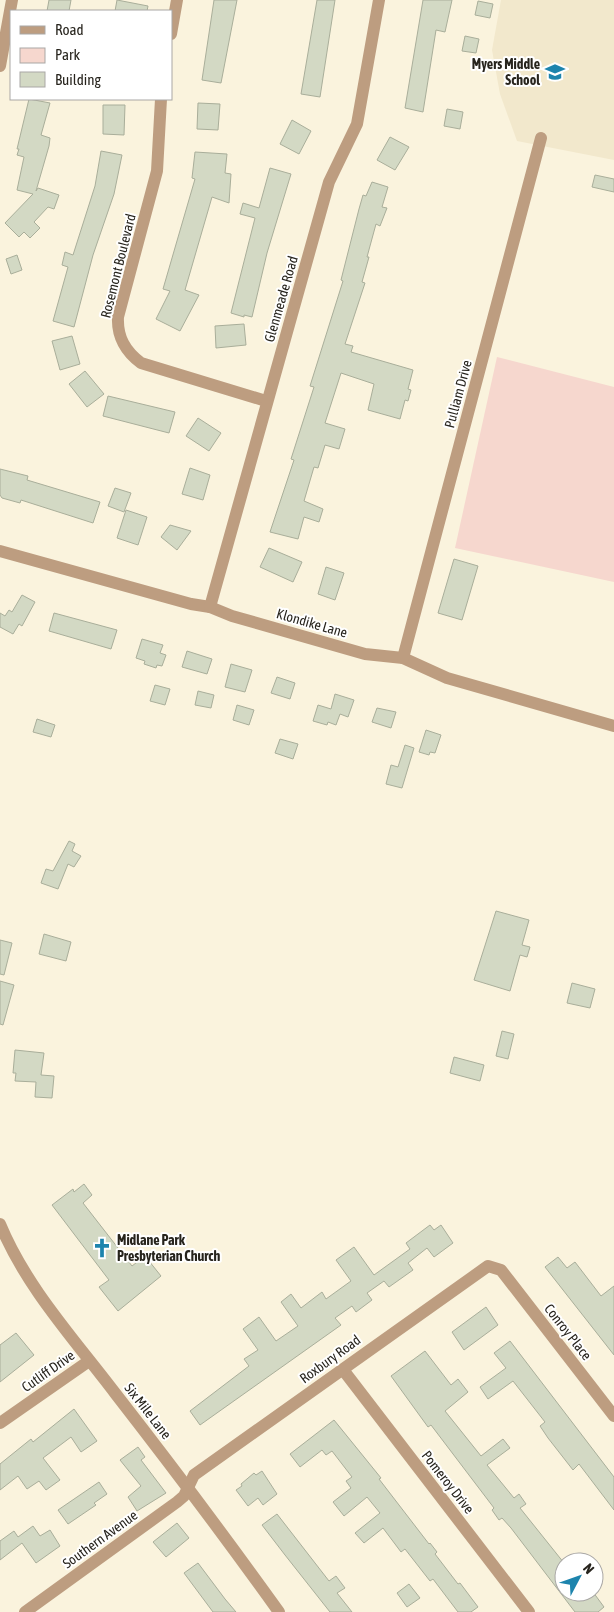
<svg xmlns="http://www.w3.org/2000/svg" width="614" height="1612" font-family="'Asap Condensed',sans-serif">
<rect width="100%" height="100%" fill="#faf3dd"/>
<!-- built -->
<polygon fill="#f2e8cc" points="501,0 614,0 614,160 517,141 500,94 492,50"/>
<!-- green -->
<polygon fill="#f6d7ce" points="497,357 614,387 614,582 455,548"/>
<!-- building -->
<g fill="#d3d9c4" stroke="#a9ae9a">
<polygon points="49,0 71,0 69,11 47,11"/>
<polygon points="117,0 148,6 147,11 115,11"/>
<polygon points="214,0 237,0 221,83 202,80"/>
<polygon points="317,0 335,0 320,97 301,94"/>
<polygon points="423,0 452,0 445,32 436,30 423,112 405,108"/>
<polygon points="478,1 493,4 490,18 475,15"/>
<polygon points="465,36 479,39 476,53 462,51"/>
<polygon points="29,99 50,103 41,135 50,138 49,146 36,191 38,188 59,195 54,209 48,207 34,222 40,228 30,238 24,232 19,237 5,223 33,194 17,190 24,157 17,155 19,149 17,149"/>
<polygon points="198,103 220,104 218,130 197,129"/>
<polygon points="103,105 125,105 124,135 103,134"/>
<polygon points="447,109 463,112 460,129 444,126"/>
<polygon points="292,120 311,131 299,154 280,144"/>
<polygon points="390,137 409,147 395,170 377,160"/>
<polygon points="101,151 122,155 114,194 93,255 74,327 53,321 68,267 62,265 65,252 73,255 95,186"/>
<polygon points="195,152 227,154 225,173 231,174 229,203 212,197 185,290 199,295 180,331 156,319 170,291 163,289 195,179 192,178"/>
<polygon points="270,168 291,174 267,253 252,317 244,315 244,317 231,313 255,218 240,214 243,203 259,208"/>
<polygon points="595,175 614,179 614,192 592,187"/>
<polygon points="372,182 388,187 382,207 387,208 380,226 376,224 367,257 369,257 362,282 365,283 345,344 353,346 351,352 413,370 408,389 411,390 408,401 405,400 400,419 368,410 374,384 341,373 325,423 345,429 339,449 325,445 318,468 314,467 304,501 323,509 319,522 304,517 298,539 270,532 294,460 291,459 314,387 310,386 343,281 341,280 359,209 363,195 366,196"/>
<polygon points="17,255 22,270 11,274 6,259"/>
<polygon points="244,324 246,345 216,348 215,326"/>
<polygon points="72,336 80,364 60,370 52,341"/>
<polygon points="85,371 104,394 87,407 69,384"/>
<polygon points="108,396 175,412 169,433 103,416"/>
<polygon points="198,418 221,433 209,451 186,436"/>
<polygon points="190,468 210,475 203,500 182,494"/>
<polygon points="0,469 28,476 27,480 100,502 93,523 21,500 20,503 2,498 0,495"/>
<polygon points="115,488 131,493 124,512 108,506"/>
<polygon points="126,510 147,517 138,545 117,538"/>
<polygon points="170,525 191,531 177,550 161,537"/>
<polygon points="269,548 302,562 293,582 260,567"/>
<polygon points="454,559 478,566 462,620 438,613"/>
<polygon points="326,567 344,573 335,600 318,594"/>
<polygon points="22,595 35,602 22,626 19,624 13,634 0,627 0,613 5,616 9,610 12,612"/>
<polygon points="54,613 117,630 111,649 49,631"/>
<polygon points="142,639 163,645 160,653 166,655 162,666 157,665 156,668 144,664 145,661 136,658"/>
<polygon points="187,651 212,659 207,674 182,667"/>
<polygon points="231,664 252,670 245,692 225,687"/>
<polygon points="277,677 295,683 290,699 271,693"/>
<polygon points="155,685 170,689 165,705 150,701"/>
<polygon points="198,691 214,695 211,708 195,705"/>
<polygon points="335,694 354,700 348,717 340,714 336,725 328,722 327,725 313,721 318,705 331,709"/>
<polygon points="237,705 254,710 249,725 233,720"/>
<polygon points="377,708 396,712 391,728 372,722"/>
<polygon points="37,719 55,725 51,737 33,732"/>
<polygon points="426,730 441,735 435,753 430,752 429,755 419,752"/>
<polygon points="280,739 298,744 293,759 275,753"/>
<polygon points="405,745 414,748 402,788 386,784 391,765 398,767"/>
<polygon points="69,841 75,844 72,851 81,856 74,867 68,864 58,889 41,883 46,869 53,871"/>
<polygon points="496,911 529,920 522,945 530,947 527,957 520,955 510,991 474,980"/>
<polygon points="44,934 71,942 66,961 39,954"/>
<polygon points="0,940 12,943 4,975 0,974"/>
<polygon points="0,981 14,985 3,1025 0,1024"/>
<polygon points="572,983 595,989 590,1008 567,1003"/>
<polygon points="502,1031 514,1034 508,1059 496,1056"/>
<polygon points="15,1050 44,1053 41,1075 54,1076 52,1098 35,1097 36,1082 15,1081 16,1073 13,1073"/>
<polygon points="454,1057 484,1065 480,1081 450,1073"/>
<polygon points="84,1184 92,1195 83,1203 132,1266 145,1256 161,1276 118,1311 99,1287 109,1280 52,1205 73,1189 74,1192"/>
<polygon points="430,1225 434,1230 441,1225 453,1243 434,1257 427,1248 408,1263 413,1270 389,1287 384,1281 367,1293 372,1300 356,1312 352,1306 335,1318 341,1325 200,1425 190,1411 249,1366 244,1359 258,1350 243,1329 259,1317 276,1341 298,1326 281,1302 291,1294 301,1308 322,1292 326,1299 351,1281 336,1260 354,1247 374,1275 410,1249 406,1243"/>
<polygon points="558,1257 567,1268 575,1262 601,1296 614,1286 614,1355 545,1267"/>
<polygon points="486,1307 498,1325 464,1350 452,1332"/>
<polygon points="16,1333 34,1355 0,1382 0,1345"/>
<polygon points="510,1341 614,1477 614,1510 579,1464 573,1470 548,1438 540,1426 545,1422 513,1381 488,1399 480,1387 506,1368 494,1353"/>
<polygon points="425,1351 451,1385 458,1379 468,1392 445,1411 481,1456 503,1439 510,1448 487,1465 514,1498 519,1494 526,1504 520,1508 564,1563 564,1592 593,1592 604,1607 598,1612 575,1612 511,1528 502,1518 499,1520 492,1510 494,1508 431,1425 428,1427 391,1376"/>
<polygon points="74,1409 97,1441 81,1452 71,1437 43,1458 60,1480 46,1490 39,1481 27,1489 18,1476 0,1490 0,1464 31,1439 33,1442"/>
<polygon points="334,1420 381,1478 379,1479 429,1544 430,1543 437,1552 435,1554 458,1584 460,1583 478,1607 471,1612 458,1612 433,1579 430,1581 405,1549 401,1552 383,1528 364,1543 355,1533 380,1513 367,1497 344,1516 333,1502 351,1488 346,1481 352,1477 332,1451 326,1455 322,1450 300,1467 290,1454"/>
<polygon points="138,1447 145,1457 141,1460 166,1493 137,1511 128,1497 141,1486 120,1460"/>
<polygon points="262,1471 277,1494 263,1505 258,1498 248,1506 236,1490 242,1486 241,1484 254,1473 256,1475"/>
<polygon points="99,1482 107,1494 94,1503 96,1505 68,1524 58,1510"/>
<polygon points="277,1514 329,1581 336,1576 345,1588 337,1593 352,1612 330,1612 285,1555 262,1525"/>
<polygon points="177,1523 189,1538 166,1557 153,1542"/>
<polygon points="33,1526 40,1536 50,1530 60,1546 36,1563 22,1543 0,1560 0,1541 14,1531 18,1537"/>
<polygon points="198,1563 225,1599 236,1612 213,1612 184,1573"/>
<polygon points="409,1584 420,1598 407,1607 397,1593"/>
</g>
<g fill="none" stroke-linecap="round" stroke-linejoin="round">
<!-- minor -->
<g stroke="#bd9d80" stroke-width="12">
<polyline points="171,34 177,0"/>
<polyline points="0,66 12,0"/>
<path d="M161,99L157,171L118,317C117,337 125,351 141,363L266,401"/>
<polyline points="0,551 191,604 210,607 232,616 365,654 403,658 447,678 614,726"/>
<polyline points="210,607 329,182 357,124 379,0"/>
<polyline points="403,658 541,138"/>
<path d="M0,1224C26,1287 74,1339 115,1393C171,1465 226,1538 279,1612"/>
<polyline points="344,1371 529,1612"/>
<polyline points="0,1423 89,1361"/>
<polyline points="25,1612 177,1502 184,1496 194,1475 488,1266 501,1270 508,1279 614,1416"/>
</g>
</g>
<!-- icons -->
<defs>
<symbol id="school-bare" viewBox="-9 -9 18 18"><path d="M0-5L7-2L0 1L-7-2ZM-4 1L0 2.5L4 1V4Q0 6-4 4Z" fill="#1d84ad" stroke="#fff" stroke-width="2.5" paint-order="stroke"/></symbol>
<symbol id="church-bare" viewBox="-9 -9 18 18"><path d="M-1.2-6h2.4v3.5h3.3v2.4h-3.3V6h-2.4V-.1h-3.3v-2.4h3.3Z" fill="#1d84ad" stroke="#fff" stroke-width="2.5" paint-order="stroke"/></symbol>
</defs>
<g fill-rule="evenodd">
<use href="#school-bare" x="541" y="58" width="28" height="28"/>
<use href="#church-bare" x="88" y="1234" width="28" height="28"/>
</g>
<g text-anchor="middle" dominant-baseline="central" stroke-width="4" stroke-linejoin="round" paint-order="stroke">
<!-- poi labels -->
<g font-size="14" font-weight="bold" fill="#27241d" stroke="#fff" text-anchor="end">
<text x="540" y="64">Myers Middle<tspan x="540" dy="16">School</tspan></text>
<text x="117" y="1240" text-anchor="start">Midlane Park<tspan x="117" dy="16">Presbyterian Church</tspan></text>
</g>
<!-- street labels -->
<g font-size="14" fill="#27241d" stroke="#fff">
<text transform="translate(118 266) rotate(-76)">Rosemont Boulevard</text>
<text transform="translate(281 299) rotate(-74)">Glenmeade Road</text>
<text transform="translate(458 394) rotate(-75)">Pulliam Drive</text>
<text transform="translate(312 623) rotate(16)">Klondike Lane</text>
<text transform="translate(568 1332) rotate(52)">Conroy Place</text>
<text transform="translate(330 1359) rotate(-36)">Roxbury Road</text>
<text transform="translate(48 1371) rotate(-35)">Cutliff Drive</text>
<text transform="translate(148 1411) rotate(52)">Six Mile Lane</text>
<text transform="translate(448 1482) rotate(52)">Pomeroy Drive</text>
<text transform="translate(100 1539) rotate(-36)">Southern Avenue</text>
</g>
</g>
<!-- legend -->
<rect x="10" y="10" width="162" height="90" fill="#ffffff" stroke="#a9a7a5"/>
<rect x="20" y="26" width="25" height="8" fill="#bd9d80" stroke="#a9a7a5"/>
<text x="55" y="35" font-size="15" fill="#27241d">Road</text>
<rect x="20" y="48" width="25" height="15" fill="#f6d7ce" stroke="#a9a7a5"/>
<text x="55" y="60" font-size="15" fill="#27241d">Park</text>
<rect x="20" y="72" width="25" height="15" fill="#d3d9c4" stroke="#a9a7a5"/>
<text x="55" y="85" font-size="15" fill="#27241d">Building</text>
<!-- north arrow -->
<g transform="translate(579 1577) rotate(49)"><circle r="24" fill="#ffffff" stroke="#a9a7a5"/>
<path d="M0-4L9 19L0 12L-9 19Z" fill="#1d84ad"/>
<text y="-8" font-size="14" font-weight="bold" text-anchor="middle" fill="#27241d">N</text>
</g>
</svg>
